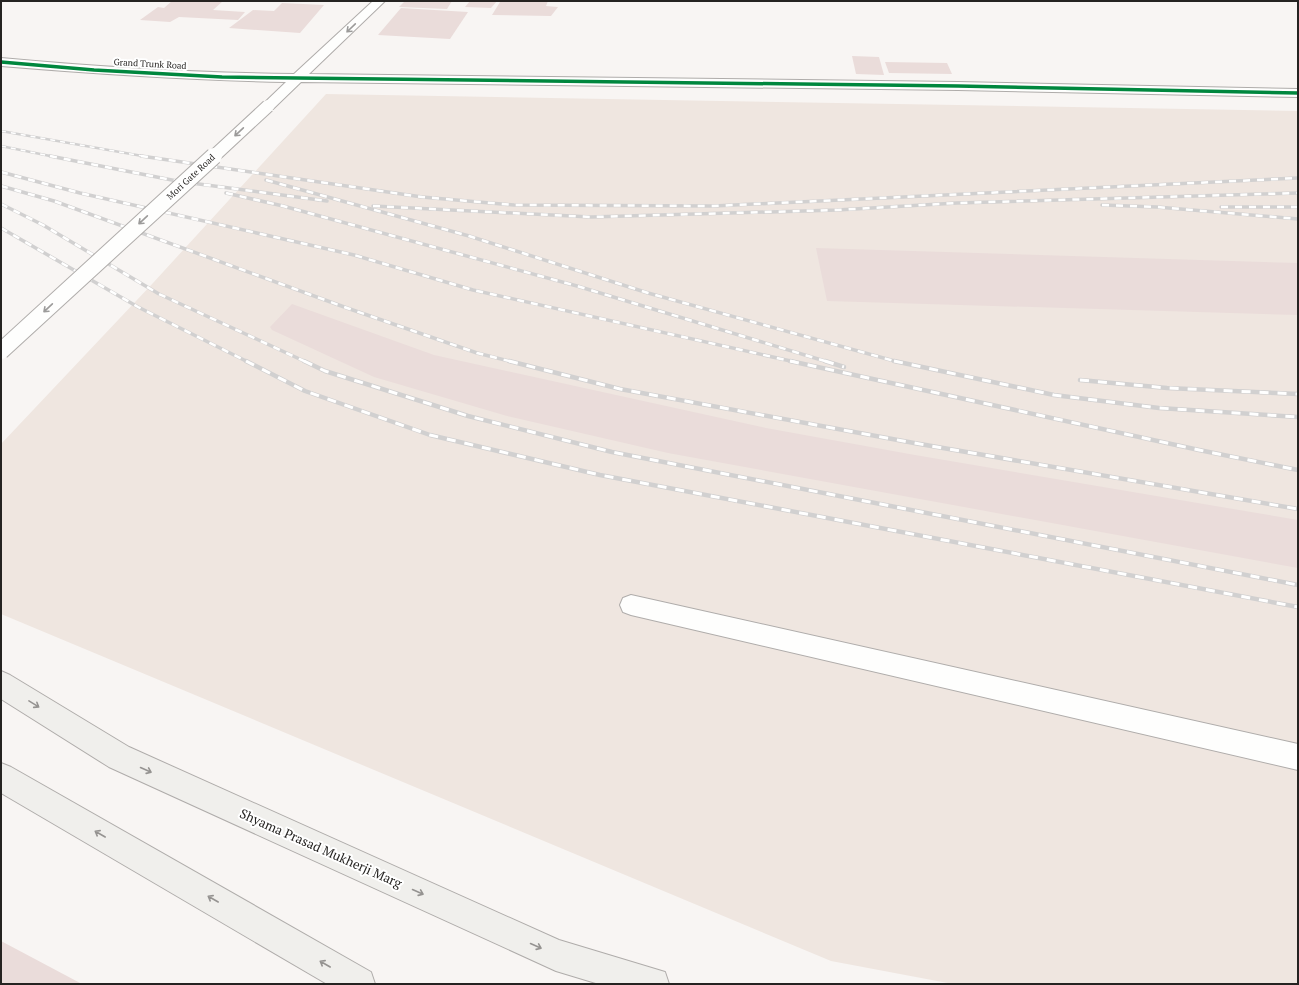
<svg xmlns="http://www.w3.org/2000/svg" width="1299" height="985" font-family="'PT Serif',serif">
<rect width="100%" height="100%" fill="#f8f5f3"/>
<!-- built -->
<polygon fill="#efe6e0" points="326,94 1298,111 1298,984 953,984 831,961 1,614 1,444 153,283"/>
<!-- building -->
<g fill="#eadcda">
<polygon points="172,1 223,1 213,10 245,12 238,20 179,17 170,22 140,20 158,7 164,8"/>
<polygon points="405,1 452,1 447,9 399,7"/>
<polygon points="470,1 497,1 491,8 465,7"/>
<polygon points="512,1 548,1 546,6 558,7 551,16 492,15 500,2 512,2"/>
<polygon points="282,3 324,5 300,33 229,28 253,10 274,11"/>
<polygon points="401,8 468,12 450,39 378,35"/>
<polygon points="852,56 879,57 884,75 856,74"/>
<polygon points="885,62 947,63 952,74 889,73"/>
<polygon points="816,248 1298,263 1298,315 827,301"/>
<polygon points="292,304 434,355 766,428 915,455 1298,520 1298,568 668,453 507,416 374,377 272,330 270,327"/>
<polygon points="1,941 82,984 1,984"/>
</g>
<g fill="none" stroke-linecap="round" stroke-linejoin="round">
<defs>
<polygon id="service" points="631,595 1298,744 1298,770 631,615 623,612 620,605 623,598"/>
<path id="tertiary" d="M373,1H385L309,74L958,82L1298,89V97L958,90L301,82L273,109H263L261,106L286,82C191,80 96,74 1,66V58C99,67 196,73 294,74Z"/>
<g id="secondary">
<polygon points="1,671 10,675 129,747 559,940 665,972 669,984 599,984 556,971 109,767 1,699"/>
<polygon points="1,763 11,767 371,972 375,984 327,984 1,793"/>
</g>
</defs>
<!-- service casing -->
<use href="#service" stroke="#afacaa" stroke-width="2"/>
<!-- tertiary casing -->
<use href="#tertiary" stroke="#afacaa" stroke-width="2"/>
<!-- secondary casing -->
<use href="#secondary" stroke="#afacaa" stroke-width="2"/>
<!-- service -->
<use href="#service" fill="#fefefd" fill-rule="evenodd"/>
<!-- tertiary -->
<use href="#tertiary" fill="#fefefd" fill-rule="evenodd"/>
<!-- secondary -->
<use href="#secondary" fill="#f0efec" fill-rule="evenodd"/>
<defs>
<g id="rail-far2">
<polyline points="1,131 148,157"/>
<polyline points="1,146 55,157"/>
</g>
<g id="rail-far1">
<polyline points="50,156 182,182"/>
<polyline points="141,156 422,197 514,205 714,206 1298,178"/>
<polyline points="1,172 80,193 354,255 473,290 795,362"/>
<polyline points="266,180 469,236 648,293 898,362"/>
<polyline points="176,181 327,201"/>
<polyline points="1,186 54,201 347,308 477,353 513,362"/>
<polyline points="226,193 283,206 577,286 828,362"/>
<polyline points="1,204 43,225 159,294 306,362"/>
<polyline points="1102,205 1157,207 1298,219"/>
<polyline points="373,206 591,217 837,210 957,203 1298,193"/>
<polyline points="1221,207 1298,207"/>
<polyline points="1,228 138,307 248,362"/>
</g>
<g id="rail">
<polyline points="246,361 305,391 430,435 600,475 1298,607"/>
<polyline points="304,361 325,371 468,416 612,452 1298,585"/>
<polyline points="509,361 620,389 914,443 1298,509"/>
<polyline points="790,361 1199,450 1298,470"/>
<polyline points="825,361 844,367"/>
<polyline points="894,361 1054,395 1159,408 1298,417"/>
<polyline points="1080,380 1167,388 1298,394"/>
</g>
</defs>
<!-- rail-far2 casing -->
<use href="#rail-far2" stroke="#d1d0d0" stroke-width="2.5"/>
<!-- rail-far1 casing -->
<use href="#rail-far1" stroke="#d1d0d0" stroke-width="3.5"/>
<!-- rail casing -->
<use href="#rail" stroke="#d1d0d0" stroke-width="4.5"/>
<!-- rail-far2 -->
<use href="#rail-far2" stroke="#fff" stroke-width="1.5" stroke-dasharray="5" stroke-linecap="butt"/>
<!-- rail-far1 -->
<use href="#rail-far1" stroke="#fff" stroke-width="2.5" stroke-dasharray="7" stroke-linecap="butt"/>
<!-- rail -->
<use href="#rail" stroke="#fff" stroke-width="3" stroke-dasharray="9" stroke-linecap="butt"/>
<defs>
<polyline id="tertiary-bridge-far1" points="213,157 268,106"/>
<polyline id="tertiary-bridge" points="1,351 214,156"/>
</defs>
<!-- tertiary-bridge-far1 casing -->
<use href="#tertiary-bridge-far1" stroke="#afacaa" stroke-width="14" stroke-linecap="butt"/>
<!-- tertiary-bridge casing -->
<use href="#tertiary-bridge" stroke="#afacaa" stroke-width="18" stroke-linecap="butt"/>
<!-- tertiary-bridge-far1 -->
<use href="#tertiary-bridge-far1" stroke="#fefefd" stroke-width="12"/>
<!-- tertiary-bridge -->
<use href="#tertiary-bridge" stroke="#fefefd" stroke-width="16"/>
<defs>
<polyline id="cycleway" points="1,62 94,70 222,77 958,86 1298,93"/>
</defs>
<!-- cycleway casing -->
<use href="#cycleway" stroke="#fff" stroke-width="5"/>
<!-- cycleway -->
<use href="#cycleway" stroke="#00873e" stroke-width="3.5"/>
</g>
<!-- one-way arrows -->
<defs><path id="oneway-shaft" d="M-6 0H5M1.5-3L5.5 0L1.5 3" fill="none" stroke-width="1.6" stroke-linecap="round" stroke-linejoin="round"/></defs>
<g stroke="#9c9b9a">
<use href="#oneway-shaft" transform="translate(351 28) rotate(136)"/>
<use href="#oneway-shaft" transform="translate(239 132) rotate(137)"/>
<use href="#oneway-shaft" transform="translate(143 220) rotate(137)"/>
<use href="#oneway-shaft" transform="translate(48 308) rotate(137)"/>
</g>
<g stroke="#959391">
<use href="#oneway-shaft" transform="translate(34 704) rotate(32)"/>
<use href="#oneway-shaft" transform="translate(146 770) rotate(24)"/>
<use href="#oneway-shaft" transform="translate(100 834) rotate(-150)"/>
<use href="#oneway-shaft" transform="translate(418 892) rotate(24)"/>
<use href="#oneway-shaft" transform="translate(213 899) rotate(-150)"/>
<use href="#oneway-shaft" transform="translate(536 946) rotate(24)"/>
<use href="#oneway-shaft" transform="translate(325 964) rotate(-150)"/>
</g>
<g text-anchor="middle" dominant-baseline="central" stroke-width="4" stroke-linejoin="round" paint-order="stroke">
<!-- far-street labels -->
<g font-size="9" fill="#252321" stroke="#fff">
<text transform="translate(150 64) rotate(3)">Grand Trunk Road</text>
<text transform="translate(191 177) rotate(-43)">Mori Gate Road</text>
</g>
<!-- near-street labels -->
<g font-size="13" fill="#252321" stroke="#fff">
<text transform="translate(321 848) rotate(24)">Shyama Prasad Mukherji Marg</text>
</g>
</g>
<!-- border -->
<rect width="1299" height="985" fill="none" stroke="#252321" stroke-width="4"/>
</svg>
